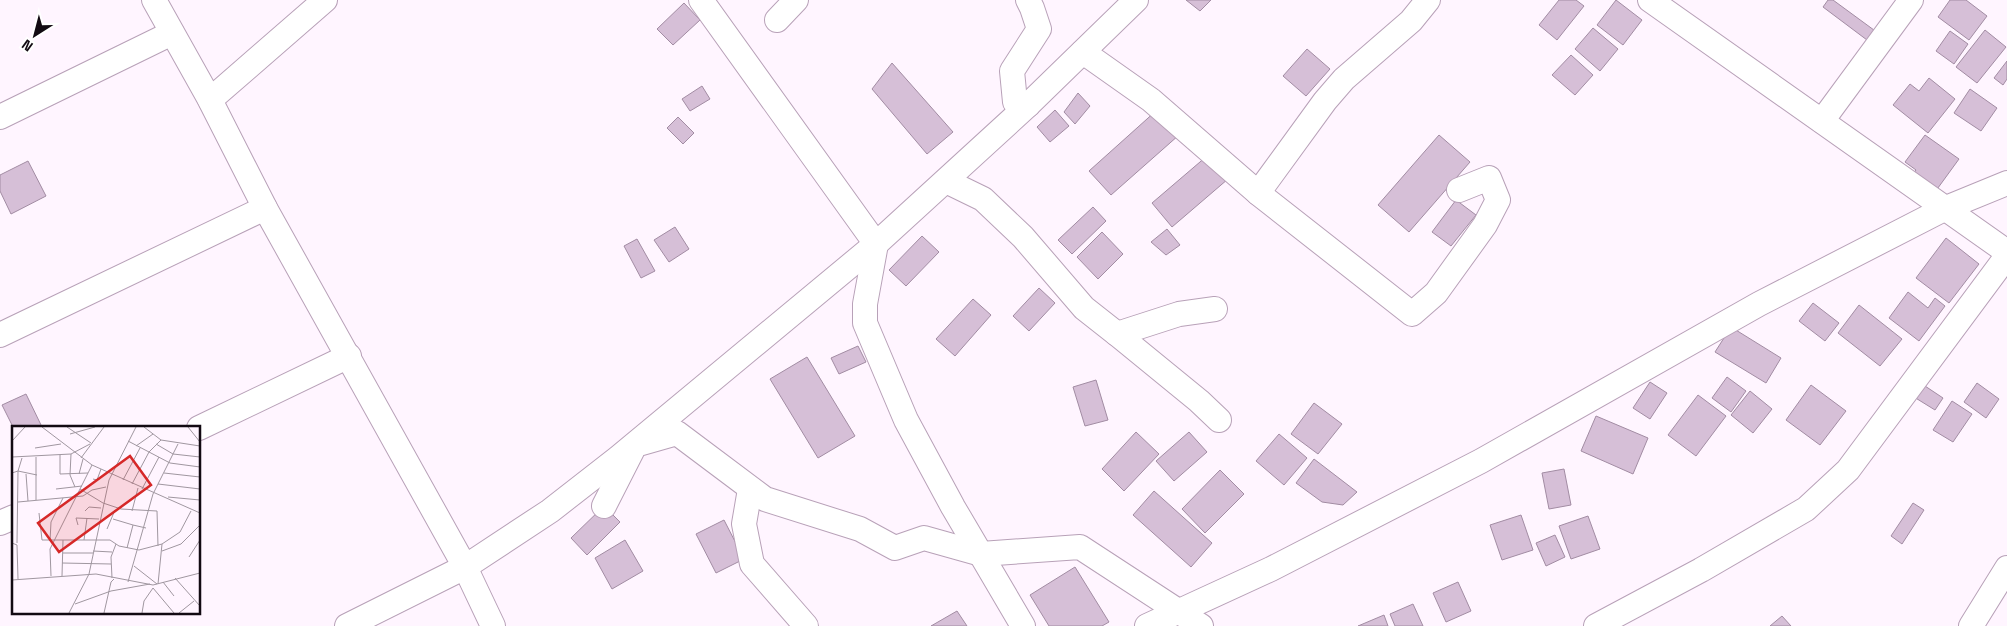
<svg xmlns="http://www.w3.org/2000/svg" width="2007" height="626" font-family="'Space Grotesk',sans-serif">
<rect width="100%" height="100%" fill="#fff5ff"/>
<!-- building -->
<g fill="#d6bfd7" stroke="#a28ca3">
<polygon points="1186,0 1211,0 1200,11"/>
<polygon points="1559,0 1576,0 1584,6 1557,40 1539,25"/>
<polygon points="1616,0 1642,20 1623,45 1597,25"/>
<polygon points="1828,0 1833,0 1878,33 1871,43 1823,7"/>
<polygon points="1950,0 1966,0 1987,16 1969,40 1938,17"/>
<polygon points="684,3 700,20 673,45 657,29"/>
<polygon points="1593,28 1618,49 1600,71 1575,49"/>
<polygon points="1985,30 2006,47 1977,83 1956,67"/>
<polygon points="1950,31 1968,44 1954,64 1936,51"/>
<polygon points="1307,49 1330,69 1306,96 1283,76"/>
<polygon points="1571,55 1593,75 1575,95 1552,75"/>
<polygon points="2007,61 2007,79 2003,85 1994,78"/>
<polygon points="892,63 953,132 927,154 872,89"/>
<polygon points="1929,78 1955,99 1928,133 1893,105 1910,84 1919,91"/>
<polygon points="702,86 710,99 690,111 682,99"/>
<polygon points="1970,89 1997,108 1981,131 1954,113"/>
<polygon points="1078,93 1090,106 1075,124 1064,112"/>
<polygon points="1055,110 1069,126 1050,142 1037,127"/>
<polygon points="1157,110 1179,135 1111,195 1089,171"/>
<polygon points="678,117 694,133 683,144 667,128"/>
<polygon points="1439,135 1470,162 1409,232 1378,205"/>
<polygon points="1925,135 1959,159 1935,192 1912,175 1916,170 1905,162"/>
<polygon points="1207,156 1228,179 1172,227 1152,203"/>
<polygon points="28,161 46,196 11,214 0,191 0,175"/>
<polygon points="1456,200 1476,215 1451,246 1432,232"/>
<polygon points="1093,207 1106,221 1072,254 1058,240"/>
<polygon points="675,227 689,249 669,262 654,240"/>
<polygon points="1167,229 1180,245 1166,255 1151,242"/>
<polygon points="1102,232 1123,254 1098,279 1077,257"/>
<polygon points="922,236 939,252 906,286 889,270"/>
<polygon points="1946,238 1979,264 1949,303 1916,278"/>
<polygon points="637,239 655,271 641,278 624,246"/>
<polygon points="1039,288 1055,303 1029,331 1013,316"/>
<polygon points="1908,292 1928,308 1935,298 1945,306 1919,341 1889,318"/>
<polygon points="973,299 991,315 955,356 936,339"/>
<polygon points="1813,303 1839,323 1825,341 1799,321"/>
<polygon points="1859,305 1902,339 1880,366 1838,333"/>
<polygon points="1731,327 1781,358 1766,383 1715,352"/>
<polygon points="858,346 866,362 839,374 831,358"/>
<polygon points="807,357 855,436 818,458 770,379"/>
<polygon points="1727,377 1746,391 1731,412 1712,398"/>
<polygon points="1096,380 1108,420 1085,426 1073,387"/>
<polygon points="1650,382 1667,393 1650,419 1633,408"/>
<polygon points="1977,383 1999,399 1986,418 1964,402"/>
<polygon points="1922,384 1943,398 1935,410 1914,397"/>
<polygon points="1811,385 1846,411 1820,445 1786,420"/>
<polygon points="1750,391 1772,409 1753,433 1731,415"/>
<polygon points="26,394 42,427 14,429 2,405"/>
<polygon points="1698,395 1726,416 1696,456 1668,435"/>
<polygon points="1952,401 1972,414 1953,442 1933,430"/>
<polygon points="1314,403 1342,424 1318,454 1291,434"/>
<polygon points="1596,416 1648,438 1633,474 1581,451"/>
<polygon points="1136,432 1159,454 1124,491 1102,469"/>
<polygon points="1189,432 1207,452 1174,481 1156,461"/>
<polygon points="1279,434 1307,458 1284,485 1256,461"/>
<polygon points="1314,459 1357,492 1343,505 1322,502 1296,483"/>
<polygon points="1564,469 1571,505 1549,509 1542,473"/>
<polygon points="1220,470 1244,494 1205,533 1182,509"/>
<polygon points="1154,491 1212,543 1191,567 1133,515"/>
<polygon points="1913,503 1924,510 1902,544 1891,536"/>
<polygon points="604,506 620,522 587,555 571,538"/>
<polygon points="1521,515 1533,550 1502,560 1490,525"/>
<polygon points="1588,516 1600,549 1571,559 1559,526"/>
<polygon points="724,520 744,559 716,573 696,534"/>
<polygon points="1555,535 1565,557 1546,566 1536,543"/>
<polygon points="625,540 643,571 612,589 595,558"/>
<polygon points="1075,567 1109,622 1102,626 1049,626 1030,595"/>
<polygon points="1458,582 1471,611 1446,622 1433,593"/>
<polygon points="1413,604 1423,626 1395,626 1390,614"/>
<polygon points="957,611 967,626 931,626"/>
<polygon points="1384,615 1388,626 1358,626"/>
<polygon points="1782,616 1791,626 1770,626"/>
</g>
<g fill="none" stroke-linecap="round" stroke-linejoin="round">
<defs>
<g id="minor">
<polyline points="154,0 210,100 265,208 465,567 493,626"/>
<polyline points="701,0 876,244 865,304 865,323 906,420 953,507 1023,626"/>
<polyline points="1028,0 1032,8 1039,29 1012,71 1015,102 1028,105"/>
<polyline points="1650,0 2007,252"/>
<polyline points="777,20 796,0"/>
<polyline points="1083,52 1151,100 1258,193 1412,314 1436,293 1485,225 1498,200 1489,178 1459,190"/>
<polyline points="210,100 325,0"/>
<polyline points="0,117 172,33"/>
<polyline points="1822,121 1911,0"/>
<polyline points="946,181 983,199 1023,237 1084,308 1117,334 1179,314 1215,309"/>
<polyline points="1258,193 1325,101 1344,79 1411,21 1428,0"/>
<polyline points="1117,334 1199,401 1219,420"/>
<polyline points="0,335 265,208"/>
<polyline points="199,428 349,356"/>
<polyline points="750,489 744,524 752,564 806,626"/>
<polyline points="604,506 635,445 677,433 765,499 860,529 895,548 924,538 981,554 1080,547 1201,626"/>
<polyline points="0,523 14,517"/>
<polyline points="347,626 465,567 550,511 618,458 876,244 1028,105 1136,0"/>
<polyline points="1147,626 1271,569 1481,461 1759,304 1946,208 2007,183"/>
<polyline points="1596,626 1701,570 1806,509 1848,470 2007,256"/>
<polyline points="1971,626 2007,568"/>
</g>
</defs>
<!-- minor casing -->
<use href="#minor" stroke="#b8a1b8" stroke-width="26"/>
<!-- minor -->
<use href="#minor" stroke="#fff" stroke-width="24"/>
</g>
<!-- overview -->
<g transform="translate(12 426)">
<rect width="188" height="188" fill="#fff5ff"/>
<path fill="none" stroke="#a097a0" stroke-width="1" d="M30,1L80,39L188,87M55,1L79,17M132,1L149,14L188,20M176,1L188,16M58,8L83,1M0,15L13,1M116,15L158,37L188,41M144,18L161,28M124,20L141,8M23,22L49,18M59,28L58,49L63,61M161,28L188,31M48,29V48L76,47M0,31L59,28L78,18M24,31V74M69,32L92,1M0,47L6,45L10,32M152,47L188,51M14,48L16,75M67,48L71,33M81,53L85,54L89,43M111,54L128,22M120,58L137,26L149,14M146,58L188,63M44,63L70,60M68,63L91,77L109,83L145,85L146,120M130,63L147,31M156,71L188,74M6,76L71,70L80,64L94,61M73,85L77,81L89,82M120,85L126,62M27,87L30,114H98L107,120L127,124L150,118L168,106L179,85M101,93L121,99M66,99L64,92L87,93M95,103L103,84M72,114L75,92M38,115L39,96L51,72M0,117L5,119L6,153M5,117L6,45L25,49M115,122L121,99L134,102M81,125L100,126M150,125L169,118L188,99M51,127H81M177,131L188,114M50,137L99,138M122,140L145,158M39,150L38,123L80,39M50,150L51,114M100,152L99,131L104,118M163,152L188,180M0,154L84,148L141,159L188,147M116,156L141,68L166,18M151,156L162,170M146,158L150,118M141,162L162,187M63,178L99,165L138,158M57,187L77,148L97,54L124,1M92,187L99,156L102,153M130,187L132,175L141,162M167,187L182,175"/>
<path fill="#d62828" fill-opacity="0.15" stroke="#d62828" stroke-width="2.5" d="M118,30L139,59L47,126L26,97Z"/>
<rect width="188" height="188" fill="none" stroke="#120a12" stroke-width="2.5"/>
</g>
<!-- north arrow -->
<g transform="translate(35 35) rotate(216)" stroke="#ffffff" stroke-width="4" paint-order="stroke">
<path d="M0-4L9 19L0 12L-9 19Z" fill="#120a12"/>
<text y="-8" font-size="14" font-weight="bold" text-anchor="middle" fill="#120a12">N</text>
</g>
</svg>
